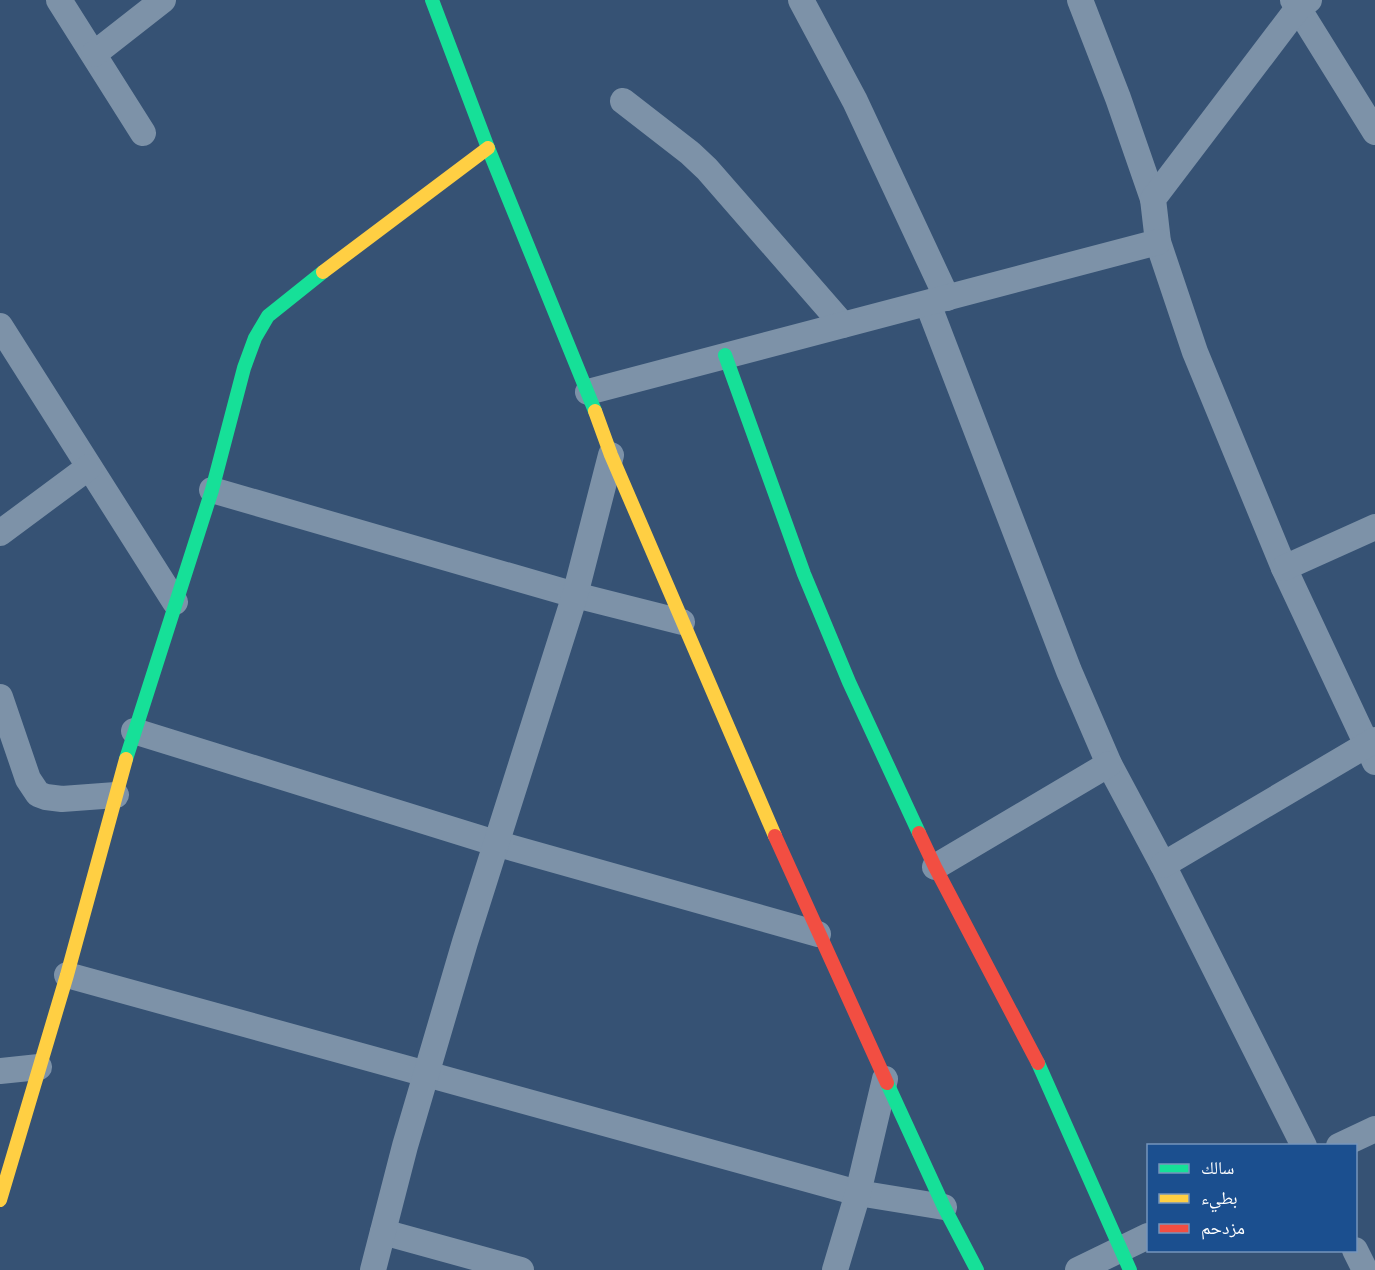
<svg xmlns="http://www.w3.org/2000/svg" width="1375" height="1270" font-family="'Titillium Web','Noto Naskh Arabic',sans-serif">
<rect width="100%" height="100%" fill="#365274"/>
<g fill="none" stroke-linecap="round" stroke-linejoin="round">
<!-- street -->
<g stroke="#7d92a8" stroke-width="26">
<polyline points="59,0 143,133"/>
<polyline points="801,0 855,101 947,298"/>
<polyline points="1080,0 1118,98 1153,199"/>
<polyline points="1293,0 1375,132"/>
<polyline points="1309,0 1298,8 1153,199 1158,242 1195,352 1284,568 1375,762"/>
<polyline points="94,54 163,0"/>
<polyline points="623,101 690,153 707,169 843,325"/>
<polyline points="928,304 1069,671 1109,764 1163,865 1304,1146"/>
<polyline points="0,326 175,602"/>
<polyline points="588,392 1158,242"/>
<polyline points="212,490 575,595 682,622"/>
<polyline points="0,533 89,467"/>
<polyline points="1284,568 1375,527"/>
<polyline points="0,697 28,779 38,794 46,797 62,799 116,795"/>
<polyline points="134,731 495,843 818,934"/>
<polyline points="1163,865 1375,740"/>
<polyline points="935,867 1109,764"/>
<polyline points="67,975 858,1193 944,1207"/>
<polyline points="0,1071 39,1067"/>
<polyline points="1339,1146 1375,1129"/>
<polyline points="383,1232 521,1270"/>
<polyline points="1355,1250 1365,1270"/>
<polyline points="373,1270 405,1146 465,942 575,595 611,455"/>
<polyline points="835,1270 858,1193 885,1079"/>
<polyline points="1078,1270 1148,1236"/>
</g>
<!-- fast -->
<g stroke="#16e098" stroke-width="14">
<polyline points="432,0 488,148 595,411"/>
<polyline points="725,355 804,574 849,682 919,833"/>
<polyline points="126,759 212,490 244,368 255,338 268,316 323,272"/>
<polyline points="1038,1063 1130,1270"/>
<polyline points="887,1083 944,1207 977,1270"/>
</g>
<!-- slow -->
<g stroke="#ffcf43" stroke-width="14">
<polyline points="323,272 488,148"/>
<polyline points="595,411 611,455 775,836"/>
<polyline points="0,1200 67,975 126,759"/>
</g>
<!-- jam -->
<g stroke="#f24e42" stroke-width="14">
<polyline points="919,833 935,867 1038,1063"/>
<polyline points="775,836 887,1083"/>
</g>
</g>
<!-- legend -->
<rect x="1147" y="1144" width="210" height="108" fill="#1b4f8f" stroke="#7695bc" stroke-width="1.5"/>
<rect x="1159" y="1164" width="30" height="9" fill="#16e098" stroke="#7695bc" stroke-width="1.5"/>
<text x="1201" y="1174" font-size="18" fill="#ffffff">سالك</text>
<rect x="1159" y="1194" width="30" height="9" fill="#ffcf43" stroke="#7695bc" stroke-width="1.5"/>
<text x="1201" y="1204" font-size="18" fill="#ffffff">بطيء</text>
<rect x="1159" y="1224" width="30" height="9" fill="#f24e42" stroke="#7695bc" stroke-width="1.5"/>
<text x="1201" y="1234" font-size="18" fill="#ffffff">مزدحم</text>
</svg>
